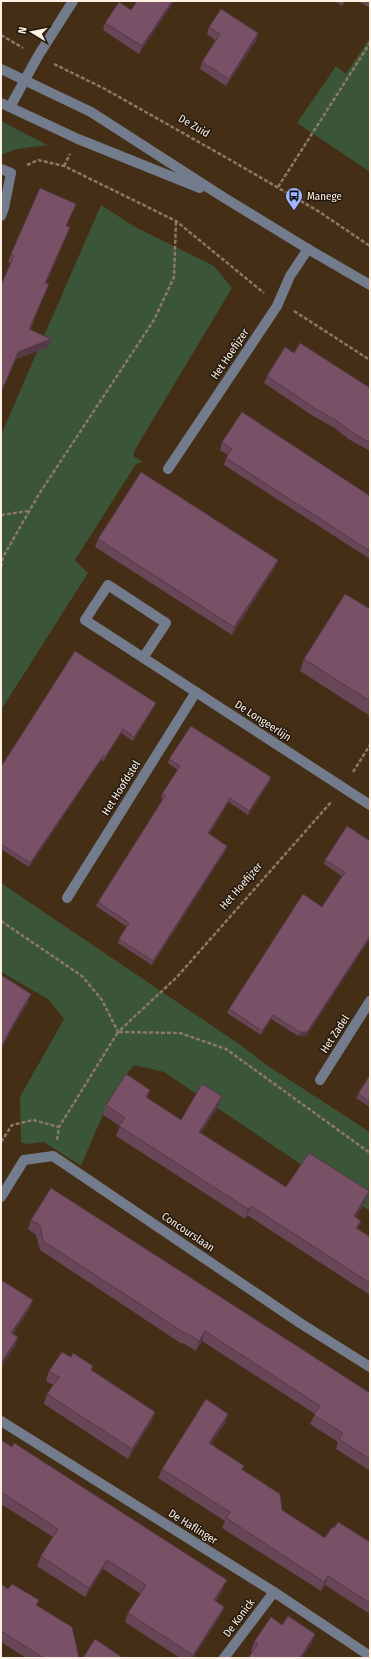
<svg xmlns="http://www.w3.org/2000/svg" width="371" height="1659" font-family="'Fira Sans Condensed',sans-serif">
<rect width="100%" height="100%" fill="#442e16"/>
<!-- green -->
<g fill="#3a5537">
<polygon points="370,38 370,172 297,123 336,66 346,74"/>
<polygon points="1,121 47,145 17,149 1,155"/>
<polygon points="101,205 135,227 214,266 232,288 136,448 133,456 143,462 136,464 75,560 88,573 1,710 1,435"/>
<path d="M1,883L242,1046L265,1064L370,1132V1211L164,1072L134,1065C110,1094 96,1131 81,1166L44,1142L27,1144L21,1142L20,1097L64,1019L48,999L1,972Z"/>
</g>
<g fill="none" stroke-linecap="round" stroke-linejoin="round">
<!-- path -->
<g stroke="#8c7965" stroke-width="2.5" stroke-dasharray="4 2" stroke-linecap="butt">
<polyline points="1,35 23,48"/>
<polyline points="54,64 105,89 227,158 318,211 370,246"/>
<polyline points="27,165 38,160 64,166 176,221 264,293"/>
<polyline points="64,166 70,154"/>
<polyline points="278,187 370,43"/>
<polyline points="294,311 370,360"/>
<polyline points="1,515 28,511"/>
<polyline points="1,567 3,557 39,494 154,320 174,277 176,221"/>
<polyline points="353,772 370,745"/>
<polyline points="1,921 82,976 102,1000 118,1032 177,977 332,801"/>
<polyline points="57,1140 59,1127 118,1032 180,1033 226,1049 370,1153"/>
<polyline points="1,1142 12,1125 33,1120 59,1127"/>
</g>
<!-- minor -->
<g stroke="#737c8d" stroke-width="10">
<polyline points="1,69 91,112 223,197 308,249 370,285"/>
<polyline points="1,103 78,139 200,188"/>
<polyline points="10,107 38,56 73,1"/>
<polyline points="1,169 11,173 4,208 1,216"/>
<polyline points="168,469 277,306 290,276 308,249"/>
<polyline points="143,658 166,623 108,585 85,620 370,805"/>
<polyline points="67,898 196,692"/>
<polyline points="320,1080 370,1001"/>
<polyline points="1,1197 24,1160 53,1156 300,1323 370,1367"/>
<polyline points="1,1421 274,1592 370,1656"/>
<polyline points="224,1658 274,1592"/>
</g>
</g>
<!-- wall -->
<g fill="#684658">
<polygon points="137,1 174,1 139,54 103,30 105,23 131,10"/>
<polygon points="335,1 345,1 342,6"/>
<polygon points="358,1 370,1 370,8"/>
<polygon points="209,27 256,41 226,86 200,69 202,62 216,41 207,34"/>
<polygon points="76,204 66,226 67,235 46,283 46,291 30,330 51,339 49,347 16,359 1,393 1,285 11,263 8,262 11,254"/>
<polygon points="294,353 370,388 370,451 350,440 333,427 313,416 264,383 267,376"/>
<polygon points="222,442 370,496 370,559 224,465 226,458 228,455 220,450"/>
<polygon points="98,539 278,560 275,567 232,635 95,547"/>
<polygon points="370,609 370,716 300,671 304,659"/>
<polygon points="156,703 154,707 133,741 121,733 104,761 101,760 29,867 1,849 1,767"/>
<polygon points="169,759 271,777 270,781 248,815 229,802 209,834 227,846 226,850 152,965 118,943 119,939 127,927 96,906 98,902 163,800 161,798 162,794 178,770 168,763"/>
<polygon points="370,841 370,941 369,940 306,1036 298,1036 271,1019 261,1035 227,1013 229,1009 322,907 342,876 324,864 325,860"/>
<polygon points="370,1075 370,1107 356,1098 358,1094"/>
<polygon points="147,1098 181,1120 219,1105 201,1133 286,1187 366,1200 356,1217 361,1221 358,1229 370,1237 370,1295 247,1215 245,1219 116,1136 120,1126 103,1115 106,1105"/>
<polygon points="31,1220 370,1393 370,1468 369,1470 336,1449 338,1442 310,1424 315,1414 202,1341 196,1351 183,1343 182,1344 40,1250 36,1235 28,1229"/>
<polygon points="92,1370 155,1412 151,1422 128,1459 44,1404 47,1394 53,1385 46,1381 49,1371"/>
<polygon points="228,1414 225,1423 211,1444 244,1466 242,1470 282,1510 325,1538 334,1528 370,1542 370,1614 325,1585 321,1591 222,1528 225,1521 158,1478 162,1469"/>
<polygon points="1,1440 223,1589 216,1601 224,1607 220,1616 193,1658 180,1658 125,1622 128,1613 141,1594 103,1569 85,1597 37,1566 41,1556 53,1537 1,1504"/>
<polygon points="1,1584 8,1589 39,1600 37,1605 79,1658 26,1658 1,1642"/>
<polygon points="254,1642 312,1643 252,1652 251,1651"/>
</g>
<!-- shaded-wall -->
<g fill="#553947">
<polygon points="172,1 174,1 139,54 142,46"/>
<polygon points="258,33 256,41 226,86 229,79"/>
<polygon points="70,227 67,235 43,290 45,283"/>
<polygon points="51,339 49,347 16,359 1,393 18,352"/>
<polygon points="278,560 275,567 232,635 234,627"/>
<polygon points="156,703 154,707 133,741 134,737"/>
<polygon points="123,729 121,733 104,761 105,757"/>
<polygon points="103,756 101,760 29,867 30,863"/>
<polygon points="271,777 270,781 248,815 249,811"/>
<polygon points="230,798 229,802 206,837 208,833"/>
<polygon points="227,846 226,850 152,965 153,961"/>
<polygon points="370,936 369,940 306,1036 298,1036 300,1032"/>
<polygon points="31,994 28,1003 16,1022 1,1050 1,1047 20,1012"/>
<polygon points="273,1015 271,1019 261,1035 262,1031"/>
<polygon points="150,1090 147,1099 146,1097"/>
<polygon points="222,1096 219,1105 196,1141 199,1132"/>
<polygon points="369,1191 366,1200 351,1226 354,1216"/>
<polygon points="251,1206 247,1215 245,1219 248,1209"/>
<polygon points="361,1221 357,1230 356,1228"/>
<polygon points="33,1300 29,1310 8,1342 11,1333"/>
<polygon points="205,1331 202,1341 196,1351 199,1341"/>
<polygon points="18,1337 15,1347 1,1367 1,1363"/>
<polygon points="155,1412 151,1422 128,1459 132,1449"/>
<polygon points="228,1414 225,1423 205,1453 209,1443"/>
<polygon points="107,1560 103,1569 85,1597 89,1588"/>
<polygon points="328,1576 325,1585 321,1591 324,1582"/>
<polygon points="227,1580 223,1589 210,1609 214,1600"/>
<polygon points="224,1607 220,1616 193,1658 192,1658 193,1655"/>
<polygon points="315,1634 312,1643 302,1658 300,1658"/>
</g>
<!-- building -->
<g fill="#795166" stroke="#553947">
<polygon points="137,1 172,1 142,46 105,23 119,2 131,10"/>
<polygon points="221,9 258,33 229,79 202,62 220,34 209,27"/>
<polygon points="40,188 76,204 66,226 70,227 45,283 49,284 29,329 51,339 18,352 4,386 1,384 1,285 14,256 11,254"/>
<polygon points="300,343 370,388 370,443 353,433 336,420 316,409 267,376 285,347 294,353"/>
<polygon points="242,412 370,496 370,551 226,458 232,449 222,442"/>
<polygon points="141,472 278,560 234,627 98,539"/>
<polygon points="345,594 370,609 370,701 304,659"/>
<polygon points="75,651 156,703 134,737 123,729 105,757 103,756 30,863 1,844 1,767"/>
<polygon points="191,726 271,777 249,811 230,798 208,833 227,846 153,961 119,939 129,923 98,902 165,796 162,794 180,766 169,759"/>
<polygon points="347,826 370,841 370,936 307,1032 300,1032 273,1015 262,1031 229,1009 303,894 322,907 345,872 325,860"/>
<polygon points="1,975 31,994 20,1012 1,1047"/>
<polygon points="126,1074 150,1090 146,1097 181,1120 202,1084 222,1096 199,1132 286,1187 309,1153 369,1191 354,1216 361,1221 356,1228 370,1237 370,1283 251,1206 248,1209 119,1126 125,1118 106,1105"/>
<polygon points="370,1075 370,1102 358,1094"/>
<polygon points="51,1188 370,1393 370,1459 339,1439 343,1433 314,1415 320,1406 205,1331 199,1341 187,1333 186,1334 43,1241 40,1225 31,1220"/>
<polygon points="3,1281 33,1300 11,1333 18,1337 1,1363 1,1284"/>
<polygon points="62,1352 71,1357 73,1353 93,1366 91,1370 155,1412 132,1449 47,1394 59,1377 49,1371"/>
<polygon points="206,1399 228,1414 209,1443 244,1466 241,1469 280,1494 282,1510 325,1538 332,1527 334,1528 338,1522 370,1542 370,1603 328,1576 324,1582 226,1518 230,1512 162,1469"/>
<polygon points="1,1440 12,1447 14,1443 227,1580 214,1600 224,1607 193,1655 128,1613 146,1585 107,1560 89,1588 41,1556 58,1529 1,1492"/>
<polygon points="1,1584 8,1589 12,1584 39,1600 36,1605 72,1627 79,1658 44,1658 1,1631"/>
<polygon points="288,1616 315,1634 300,1658 248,1658 258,1644 254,1642 271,1617 282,1625"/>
<polygon points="95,1639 123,1658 83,1658"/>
</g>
<!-- icons -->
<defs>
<symbol id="bus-pin" viewBox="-11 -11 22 30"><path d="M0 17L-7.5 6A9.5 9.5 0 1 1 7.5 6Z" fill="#a0b3fd" stroke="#22190f"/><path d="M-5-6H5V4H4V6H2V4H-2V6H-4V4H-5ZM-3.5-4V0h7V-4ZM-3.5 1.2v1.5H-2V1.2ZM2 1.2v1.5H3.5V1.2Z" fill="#111"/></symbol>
</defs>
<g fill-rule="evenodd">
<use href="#bus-pin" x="284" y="186" width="20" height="27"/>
</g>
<g text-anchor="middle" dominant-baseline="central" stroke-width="3" stroke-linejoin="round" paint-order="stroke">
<!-- street labels -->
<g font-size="11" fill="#fef0e2" stroke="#22190f">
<text transform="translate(194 126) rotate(30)">De Zuid</text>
<text transform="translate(230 354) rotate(-56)">Het Hoefijzer</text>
<text transform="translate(263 721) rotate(33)">De Longeerlijn</text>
<text transform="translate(121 788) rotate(-58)">Het Hoofdstel</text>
<text transform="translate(241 886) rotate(-49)">Het Hoefijzer</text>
<text transform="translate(335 1034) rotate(-57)">Het Zadel</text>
<text transform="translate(188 1232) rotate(34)">Concourslaan</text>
<text transform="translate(193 1527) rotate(32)">De Haflinger</text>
<text transform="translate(239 1618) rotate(-53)">De Konick</text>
</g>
<!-- poi labels -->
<g font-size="11" fill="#fef0e2" stroke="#22190f" text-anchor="start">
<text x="307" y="196">Manege</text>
</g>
</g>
<!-- border -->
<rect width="371" height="1659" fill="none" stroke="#fef0e2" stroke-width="4"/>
<!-- north arrow -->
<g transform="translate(32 32) rotate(280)" stroke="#22190f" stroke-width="3" paint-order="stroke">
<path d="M0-3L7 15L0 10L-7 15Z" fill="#fef0e2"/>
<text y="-6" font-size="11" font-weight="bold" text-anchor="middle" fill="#fef0e2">N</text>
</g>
</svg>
